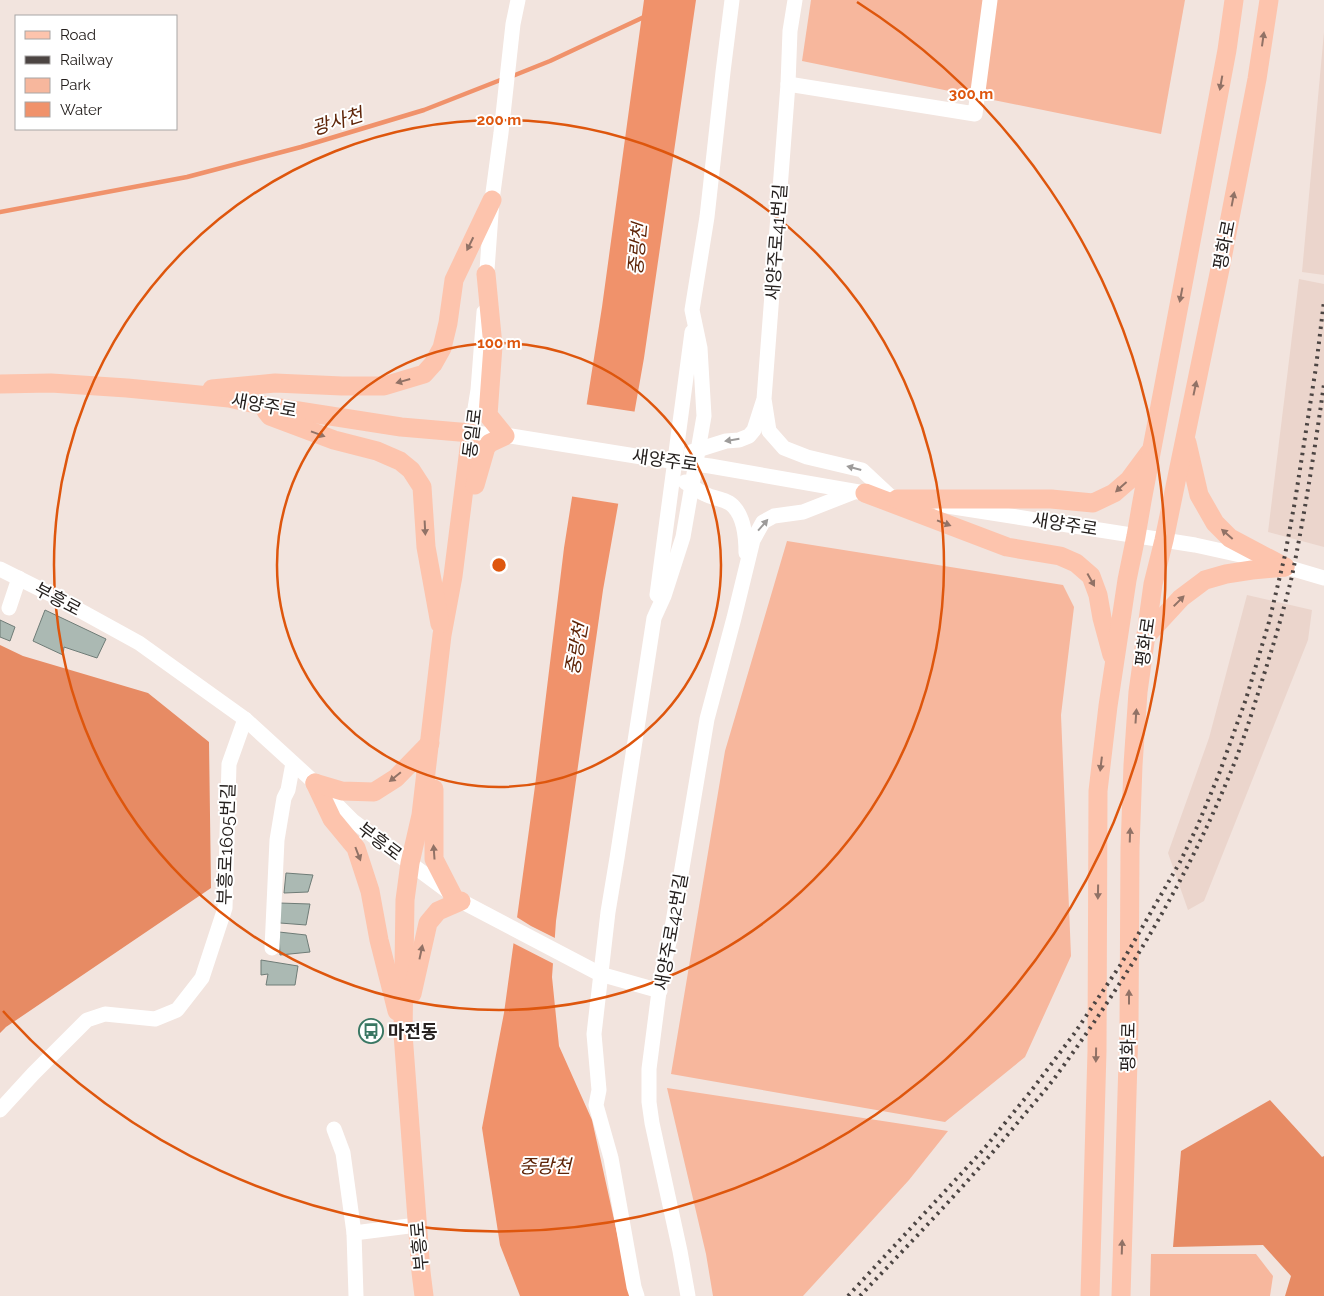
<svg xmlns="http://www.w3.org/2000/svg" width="1324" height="1296" font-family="Raleway,'Noto Sans KR',sans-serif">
<rect width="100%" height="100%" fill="#f2e4de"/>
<!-- built -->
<g fill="#ebd5cc">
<polygon points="1324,32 1324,275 1302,272"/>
<polygon points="1299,279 1324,284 1324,547 1268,532"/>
<polygon points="1247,595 1312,610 1308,640 1204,901 1188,910 1168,853 1209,738"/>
</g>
<!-- green -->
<g fill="#f7b79d">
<polygon points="811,0 1185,0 1161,134 802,61"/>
<polygon points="787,541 1063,585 1074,607 1061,715 1071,956 1025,1057 945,1122 671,1074 725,751"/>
<polygon points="667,1088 948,1131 909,1180 803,1296 713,1296 706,1254"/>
<polygon points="1151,1254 1256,1254 1273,1276 1270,1296 1150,1296"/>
</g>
<!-- forest -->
<g fill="#e78b64">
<polygon points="0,645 23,656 148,693 209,742 211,888 6,1027 0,1033"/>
<polygon points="1270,1100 1322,1157 1324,1156 1324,1296 1285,1296 1291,1276 1263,1245 1173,1247 1181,1151"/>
</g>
<!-- water -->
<polygon fill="#f0926b" points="644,0 696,0 644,358 603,590 556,921 552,977 559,1046 592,1120 631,1296 520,1296 500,1245 482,1128 504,1013 535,786 564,548 602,307"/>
<!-- pier -->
<g fill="#f2e4de">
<polygon points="584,404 637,412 620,504 569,496"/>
<polygon points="515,916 531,926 557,939 556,965 511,942"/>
</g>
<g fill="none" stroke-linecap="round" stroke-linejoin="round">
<!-- stream -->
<g stroke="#f0926b" stroke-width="4.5">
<polyline points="510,77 550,61 644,17"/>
<polyline points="0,212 187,177 301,147 424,110 503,79"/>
</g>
</g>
<!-- building -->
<g fill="#abb9b3" stroke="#6f7c77">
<polygon points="45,610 106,639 97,658 64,647 63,655 33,641"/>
<polygon points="0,620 15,627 10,641 0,637"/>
<polygon points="286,873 313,875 308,892 284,893"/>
<polygon points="279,903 310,904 306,925 280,923"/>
<polygon points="279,932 306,935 310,952 280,955"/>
<polygon points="261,960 298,966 295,985 266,985 268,974 261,975"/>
</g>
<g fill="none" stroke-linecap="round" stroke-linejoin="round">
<!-- minor -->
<g stroke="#fff" stroke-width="15">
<polyline points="795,0 790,31 788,84 764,399 769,431 784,448 807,457 862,470 892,498"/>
<polyline points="788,84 975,114 990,0"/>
<polyline points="486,284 492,200 501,133 513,24 518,0"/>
<polyline points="484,312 478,390 471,433 511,436 648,458 710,466 876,495"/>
<polyline points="691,452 726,441 739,440 749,436 754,430 763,402"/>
<path d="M685,482C691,486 698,491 705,494C714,499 728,499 734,507C744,518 746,539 746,553"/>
<polyline points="941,505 1195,545 1263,560 1324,578"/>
<polyline points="0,569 50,594 139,643 245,719 315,783 353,821 461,901 600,974 660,991"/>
<polyline points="657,595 692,332"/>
<polyline points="9,608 19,578"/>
<polyline points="272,948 277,840 284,798 288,790 293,763"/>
<polyline points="0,1110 33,1074 87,1020 105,1014 155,1019 177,1010 202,978 225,908 229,764 245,719"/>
<polyline points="334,1129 343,1153 354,1233 356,1296"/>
<polyline points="354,1233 417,1225"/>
<polyline points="637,1296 634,1287 611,1158 596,1105 599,1090 594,1034 608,912 617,858 654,618 664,596 683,537 704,416 700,348 692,310 707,217 723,72 732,0"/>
<polyline points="688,1296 680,1251 652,1123 649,1102 649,1069 661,976 671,934 707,719 734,618 753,540 763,522 774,516 803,512 854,492"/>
</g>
<!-- major -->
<g stroke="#fdc4ad" stroke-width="19">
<polyline points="0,384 51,383 127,388 189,394 229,398 260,405 401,427 471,433 453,576 442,635 421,815 410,863 405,900 403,1034 421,1272 424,1296"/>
<polyline points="212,389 275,383 342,386 384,386 424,374 433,364 442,348 448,323 454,280 492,200"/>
<polyline points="266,411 270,416 334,440 377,451 400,461 411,470 422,487 426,547 440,624"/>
<polyline points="1187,443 1199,495 1215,523 1230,538 1285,567"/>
<polyline points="475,485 486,447 490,443 505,436 488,415 493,346 486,274"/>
<polyline points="865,493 1007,547 1060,556 1076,563 1091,576 1098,595 1102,618 1112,655"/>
<polyline points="897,499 1051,499 1093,503 1114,493 1129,480 1149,453"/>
<polyline points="1146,636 1181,598 1205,580 1226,574 1252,570 1285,567"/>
<polyline points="315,783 332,819 356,848 370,891 379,940 397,1011"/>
<polyline points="315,783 342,791 374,792 396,778 430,743"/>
<polyline points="434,789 434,859 453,896"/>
<polyline points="412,994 428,923 438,911 461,901"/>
<polyline points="1090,1296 1097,1051 1098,791 1108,706 1127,580 1136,536 1142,501 1190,247 1227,50 1234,0"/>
<polyline points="1121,1296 1129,1027 1130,848 1133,765 1138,692 1153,584 1164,540 1221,264 1257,79 1269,0"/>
</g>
<!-- rail -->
<g stroke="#4c4543" stroke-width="4" stroke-dasharray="2.5 5" stroke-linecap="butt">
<polyline points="848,1296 983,1150 1031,1091 1074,1034 1121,964 1180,862 1197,827 1219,774 1246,699 1269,622 1285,555 1295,501 1316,367 1324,301"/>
<path d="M860,1296C914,1239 969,1182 1019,1121C1032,1105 1047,1089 1059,1072C1125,981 1184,885 1227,781C1240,751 1250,719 1260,687C1272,650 1283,613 1292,576C1305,512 1315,448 1324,384"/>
</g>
</g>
<!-- one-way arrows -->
<defs><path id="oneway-solid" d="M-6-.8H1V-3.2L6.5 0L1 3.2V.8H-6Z" transform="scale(1.25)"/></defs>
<g fill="#917266">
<use href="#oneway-solid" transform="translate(1263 39) rotate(-82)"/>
<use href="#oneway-solid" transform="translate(1221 83) rotate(100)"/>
<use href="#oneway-solid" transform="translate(1233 199) rotate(-79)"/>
<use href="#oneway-solid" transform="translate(470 244) rotate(116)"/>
<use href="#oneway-solid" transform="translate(1181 295) rotate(101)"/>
<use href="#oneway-solid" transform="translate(403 381) rotate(164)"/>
<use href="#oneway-solid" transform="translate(1195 388) rotate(-78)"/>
<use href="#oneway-solid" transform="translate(318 434) rotate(20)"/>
<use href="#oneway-solid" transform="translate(1121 487) rotate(138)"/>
<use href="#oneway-solid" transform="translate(944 523) rotate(21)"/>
<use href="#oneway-solid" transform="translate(425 528) rotate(87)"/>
<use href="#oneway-solid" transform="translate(1227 534) rotate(-139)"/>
<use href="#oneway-solid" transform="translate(1091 580) rotate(61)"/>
<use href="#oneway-solid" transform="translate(1179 601) rotate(-45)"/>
<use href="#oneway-solid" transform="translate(1136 716) rotate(-86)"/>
<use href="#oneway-solid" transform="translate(1101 764) rotate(97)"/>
<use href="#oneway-solid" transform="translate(395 777) rotate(141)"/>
<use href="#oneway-solid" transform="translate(1130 835) rotate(-88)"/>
<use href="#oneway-solid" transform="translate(434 852) rotate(-94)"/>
<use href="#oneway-solid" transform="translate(358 854) rotate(69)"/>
<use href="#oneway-solid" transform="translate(1098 892) rotate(91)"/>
<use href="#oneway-solid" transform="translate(421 952) rotate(-78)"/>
<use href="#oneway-solid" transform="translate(1129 997) rotate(-90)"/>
<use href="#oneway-solid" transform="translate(1096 1055) rotate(91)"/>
<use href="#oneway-solid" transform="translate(1122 1247) rotate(-88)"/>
</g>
<g fill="#9d9b9a">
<use href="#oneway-solid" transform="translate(732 440) rotate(171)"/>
<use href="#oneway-solid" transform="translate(854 468) rotate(-165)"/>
<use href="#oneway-solid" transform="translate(763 525) rotate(-49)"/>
</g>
<!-- distance rings -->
<g fill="none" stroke="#de560d" stroke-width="2.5">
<circle cx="499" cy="565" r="222"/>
<circle cx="499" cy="565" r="445"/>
<path d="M857 2A667 667 0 1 1 3 1011"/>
</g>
<!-- icons -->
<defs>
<symbol id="bus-ring" viewBox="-11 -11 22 22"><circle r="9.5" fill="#fff" stroke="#397763" stroke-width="1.5"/><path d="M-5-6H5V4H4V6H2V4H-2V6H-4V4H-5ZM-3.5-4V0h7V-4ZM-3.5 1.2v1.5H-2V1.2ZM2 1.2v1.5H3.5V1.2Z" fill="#397763"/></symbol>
</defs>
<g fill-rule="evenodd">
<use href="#bus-ring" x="357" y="1017" width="28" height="28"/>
</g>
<g text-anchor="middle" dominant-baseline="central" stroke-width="4" stroke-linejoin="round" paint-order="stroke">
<!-- street labels -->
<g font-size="18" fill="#25201e" stroke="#fff">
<text transform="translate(776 242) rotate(-86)">새양주로41번길</text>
<text transform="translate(1224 245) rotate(-79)">평화로</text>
<text transform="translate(264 405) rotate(10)">새양주로</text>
<text transform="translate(472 433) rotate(-83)">동일로</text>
<text transform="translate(665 460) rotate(8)">새양주로</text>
<text transform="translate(1065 524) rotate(9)">새양주로</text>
<text transform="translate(58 599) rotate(28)">부흥로</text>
<text transform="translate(1145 642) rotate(-82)">평화로</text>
<text transform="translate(380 841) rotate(37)">부흥로</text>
<text transform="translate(226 844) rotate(-88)">부흥로1605번길</text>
<text transform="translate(671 932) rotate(-80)">새양주로42번길</text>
<text transform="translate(1128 1047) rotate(-89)">평화로</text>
<text transform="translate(419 1246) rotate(-95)">부흥로</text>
</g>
<!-- poi labels -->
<g font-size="18" font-weight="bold" fill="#25201e" stroke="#fff" text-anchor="start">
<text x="388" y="1031">마전동</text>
</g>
<!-- water labels -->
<g font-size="19" font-style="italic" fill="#5e2407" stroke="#fff">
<text transform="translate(337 121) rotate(-17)">광사천</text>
<text transform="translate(637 249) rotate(-85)">중랑천</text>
<text transform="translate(576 649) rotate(-80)">중랑천</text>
<text x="545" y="1166">중랑천</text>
</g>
</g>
<circle cx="499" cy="565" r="8" fill="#de560d" stroke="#fff" stroke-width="2.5"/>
<g font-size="15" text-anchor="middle" font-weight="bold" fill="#de560d" stroke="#fff" stroke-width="4" stroke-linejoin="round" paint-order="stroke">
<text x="971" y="99">300 m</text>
<text x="499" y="125">200 m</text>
<text x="499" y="348">100 m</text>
</g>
<!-- legend -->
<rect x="15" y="15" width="162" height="115" fill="#ffffff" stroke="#a8a6a5"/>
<rect x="25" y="31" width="25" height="8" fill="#fdc4ad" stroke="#a8a6a5"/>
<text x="60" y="40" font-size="15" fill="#25201e">Road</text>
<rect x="25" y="56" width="25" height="8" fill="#4c4543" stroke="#a8a6a5"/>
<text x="60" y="65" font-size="15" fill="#25201e">Railway</text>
<rect x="25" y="78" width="25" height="15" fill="#f7b79d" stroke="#a8a6a5"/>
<text x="60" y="90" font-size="15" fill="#25201e">Park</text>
<rect x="25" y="102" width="25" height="15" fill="#f0926b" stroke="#a8a6a5"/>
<text x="60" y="115" font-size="15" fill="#25201e">Water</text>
</svg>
